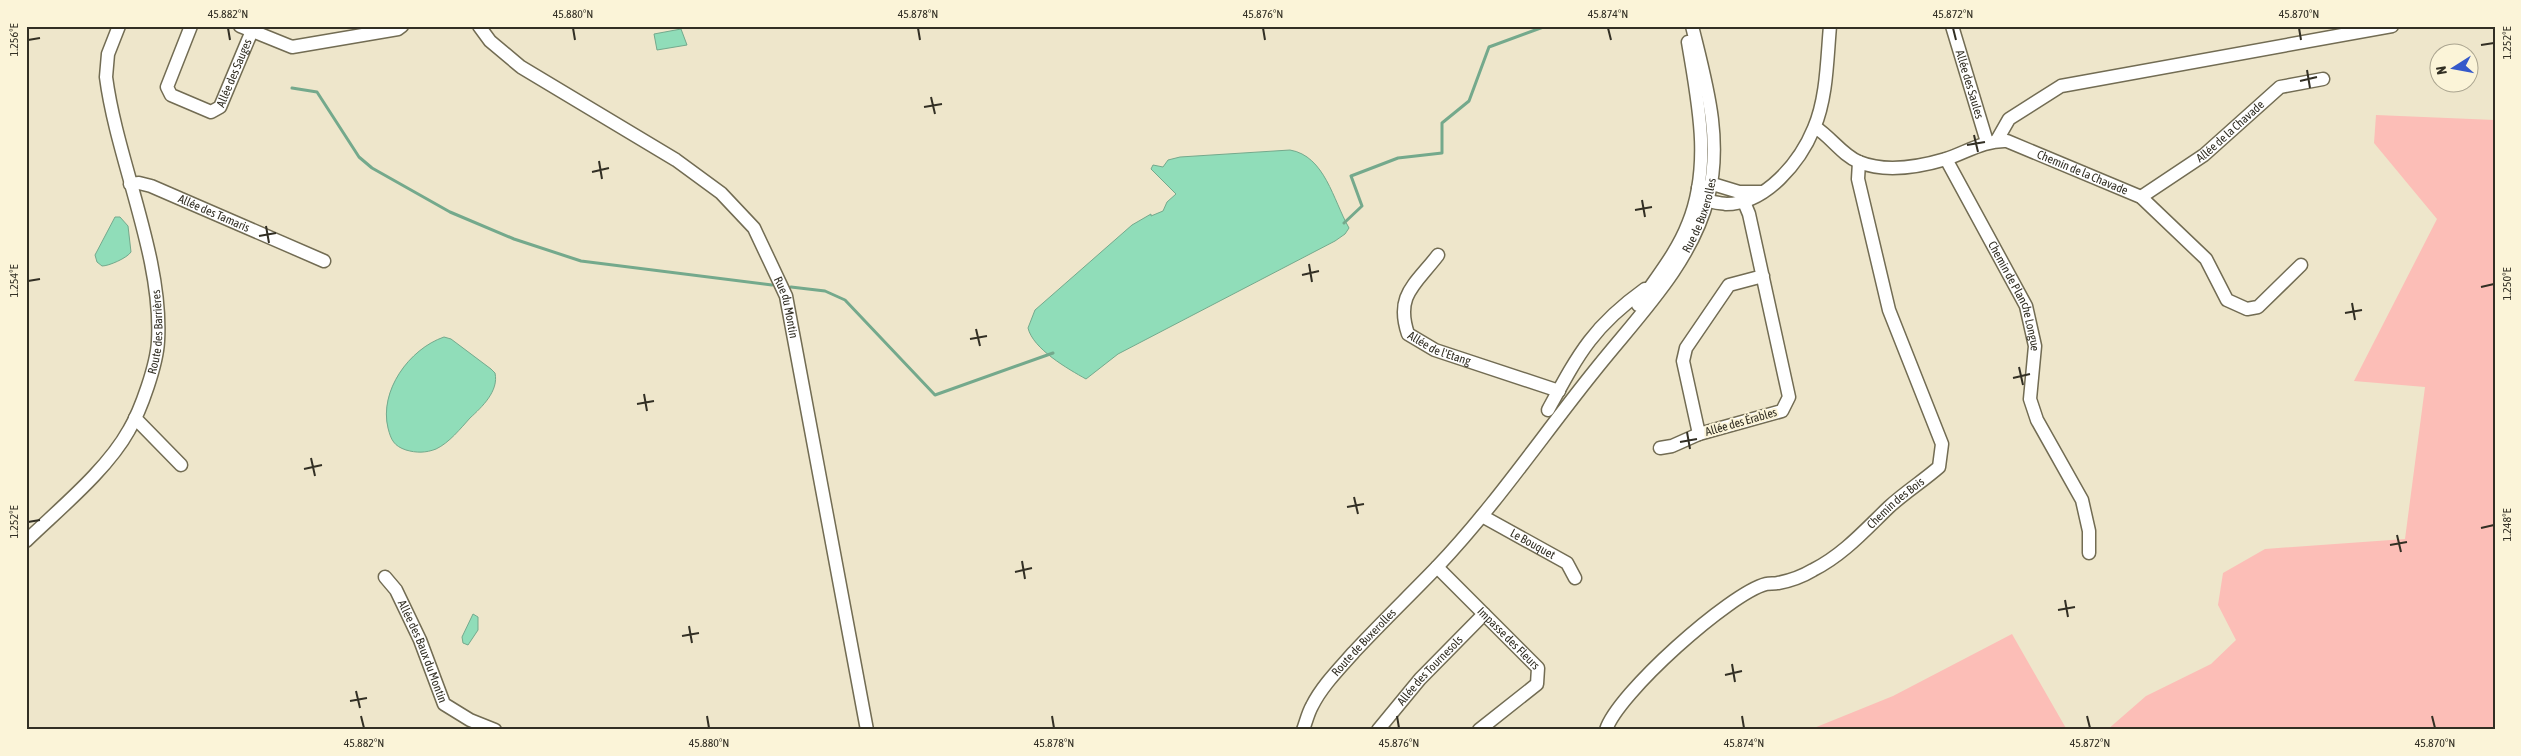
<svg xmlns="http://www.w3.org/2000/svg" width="2521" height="756" font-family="'Asap Condensed',sans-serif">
<rect width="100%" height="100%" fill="#eee6cb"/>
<!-- green -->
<g fill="#fcbeb7">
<polygon points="2376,115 2495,120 2495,730 2107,730 2146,696 2211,664 2236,640 2218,605 2223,573 2265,549 2405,539 2425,387 2354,381 2437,219 2374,143"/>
<polygon points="2012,634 2067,730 1809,730 1893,696"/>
</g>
<!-- water -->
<g fill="#90ddb9" stroke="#74a98c">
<polygon points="681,29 687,45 657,50 654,34"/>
<path d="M1290,150C1325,156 1333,200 1349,228L1345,234L1335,241L1118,354L1086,379C1068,369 1033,349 1028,328L1035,310L1132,225L1151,214V216L1163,211L1167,202L1176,194L1151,169L1153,165L1163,167L1168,160L1180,157Z"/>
<path d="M115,217H120L128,226L131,252C127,258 109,266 102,266L97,262L95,255Z"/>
<path d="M444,337L451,339L491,369L495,373C499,391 482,407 470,418C461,428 449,443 436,449C426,453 416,453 406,450C394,446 391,440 388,428C379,391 409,349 444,337Z"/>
<polygon points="473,614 478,617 478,630 468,645 463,643 462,637"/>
</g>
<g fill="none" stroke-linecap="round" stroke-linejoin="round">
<!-- stream -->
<g stroke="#74a98c" stroke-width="3">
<polyline points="292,88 317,92 359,157 372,168 450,212 514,239 581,261 772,285"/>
<polyline points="1344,223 1362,206 1351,176 1398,158 1442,153 1442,123 1469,101 1489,47 1546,26"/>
<polyline points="791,287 825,291 845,300 935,395 1053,353"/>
</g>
<defs>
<g id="minor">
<path id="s1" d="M191,26L167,87L171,95L211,112L220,107L254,26"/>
<polyline points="240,26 292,47 398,29 402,26"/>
<path id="s2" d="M479,26L490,41L521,67L676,160L721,193L754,228L786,296L867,730"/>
<path id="s3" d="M1952,26L1987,142"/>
<path id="s4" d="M1815,127C1831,137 1842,155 1859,162C1886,173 1919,167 1946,159C1967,152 1984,140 2007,141L2141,197L2206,259L2227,300L2247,309L2258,307L2301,265"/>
<polyline points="1997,140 2009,119 2061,86 2392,26"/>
<path id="s5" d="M1946,159L2026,306L2035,346L2030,399L2037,420L2082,500L2089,531V553"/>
<path id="s6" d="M130,184L139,183L151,186L324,261"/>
<path d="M1762,192H1739L1716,185L1698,188C1701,192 1704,197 1708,200C1713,203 1720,203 1726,204C1766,204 1800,162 1814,128C1827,98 1827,59 1830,26"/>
<path id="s7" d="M2141,197L2204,155L2280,87L2323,79"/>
<polyline points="1744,202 1749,214 1789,397 1782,411 1699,434 1683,361 1686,348 1729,285 1763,276"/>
<path id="s8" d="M1438,255C1415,285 1395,295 1408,334L1435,350L1559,391"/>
<path d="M1638,305C1655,279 1677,253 1688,224C1712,165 1698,102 1688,42"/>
<path d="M1548,410C1578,355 1592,327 1645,289"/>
<polyline points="135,418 181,465"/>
<polyline points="1660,448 1672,446 1699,434"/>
<path id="s9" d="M1482,516L1567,563L1575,578"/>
<path id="s10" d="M26,541C59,509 107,470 129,430C141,410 157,364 158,341C163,257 117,161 106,77L108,54L119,26"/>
<path id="s11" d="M1437,567L1538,668L1537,684L1479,730"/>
<path id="s12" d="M385,577L396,590L420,640L444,704L470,720L495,730"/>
<path id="s13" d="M1303,730C1306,722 1308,713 1312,706C1322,686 1339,669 1354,652C1381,623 1410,595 1437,567C1494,507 1540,439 1592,374C1635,319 1690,267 1708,198C1723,139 1706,83 1692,26"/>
<path id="s14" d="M1378,730L1420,679L1484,614"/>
<path id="s15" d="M1606,730C1617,694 1730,593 1766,584C1770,583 1774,584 1778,583C1789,581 1803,576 1813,570C1843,555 1865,530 1889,507C1904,493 1923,481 1939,467L1942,444L1889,310L1858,179L1859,162"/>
</g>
</defs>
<!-- minor casing -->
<use href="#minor" stroke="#726c53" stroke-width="15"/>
<!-- minor -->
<use href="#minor" stroke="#fff" stroke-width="12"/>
</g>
<!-- ticks -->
<path fill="none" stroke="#322f24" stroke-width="2" d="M228,28L230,40M573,28L575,40M918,28L920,40M1263,28L1265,40M1608,28L1611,40M1953,28L1956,40M2299,28L2301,40M28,40L40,38M2481,45L2494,43M2307,70L2310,88M2300,81L2317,77M931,97L935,114M924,107L942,104M1974,135L1978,152M1967,145L1985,142M599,161L602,179M592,172L609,168M1642,200L1645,217M1635,210L1652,207M266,226L269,243M259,236L276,233M1309,264L1312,282M1302,275L1319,271M28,281L40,279M2481,287L2494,284M2352,303L2355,320M2345,313L2362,310M976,329L980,346M970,339L987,336M2019,367L2023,385M2013,378L2030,374M644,394L647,411M637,404L654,401M1687,432L1690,449M1680,442L1697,439M311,458L315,476M304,469L322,465M1354,497L1358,514M1347,507L1364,504M28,522L40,520M2481,528L2494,525M2397,535L2401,552M2390,545L2407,542M1022,561L1025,579M1015,572L1032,568M2065,600L2068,617M2058,610L2075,607M689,626L692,643M682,636L699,633M1732,664L1735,682M1725,675L1742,671M356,691L360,708M350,701L367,698M361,716L364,728M707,716L709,728M1052,716L1054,728M1397,716L1399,728M1742,716L1744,728M2087,716L2090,728M2432,716L2435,728"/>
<g text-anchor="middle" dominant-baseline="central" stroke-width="4" stroke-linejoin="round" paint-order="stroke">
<!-- street labels -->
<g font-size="12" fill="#322f24" stroke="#fbf4d8">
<text stroke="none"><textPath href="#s1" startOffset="165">Allée des Sauges</textPath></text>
<text stroke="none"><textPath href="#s3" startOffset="61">Allée des Saules</textPath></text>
<text stroke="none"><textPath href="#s7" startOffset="111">Allée de la Chavade</textPath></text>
<text stroke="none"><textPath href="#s4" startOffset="291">Chemin de la Chavade</textPath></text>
<text stroke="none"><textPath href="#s6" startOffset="90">Allée des Tamaris</textPath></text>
<text stroke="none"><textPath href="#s13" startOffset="654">Rue de Buxerolles</textPath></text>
<text stroke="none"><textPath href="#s5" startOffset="154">Chemin de Planche Longue</textPath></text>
<text stroke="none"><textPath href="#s2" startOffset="430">Rue du Montin</textPath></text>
<text stroke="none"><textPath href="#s10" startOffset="255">Route des Barrières</textPath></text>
<text stroke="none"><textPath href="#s8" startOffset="125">Allée de l'Etang</textPath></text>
<text transform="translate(1741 422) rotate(-16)">Allée des Érables</text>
<text stroke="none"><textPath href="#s15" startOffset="376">Chemin des Bois</textPath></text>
<text stroke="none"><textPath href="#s9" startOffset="58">Le Bouquet</textPath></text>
<text stroke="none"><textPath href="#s11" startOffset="101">Impasse des Fleurs</textPath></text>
<text stroke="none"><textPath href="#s13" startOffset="108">Route de Buxerolles</textPath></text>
<text stroke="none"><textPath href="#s12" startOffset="84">Allée des Baux du Montin</textPath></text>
<text stroke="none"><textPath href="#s14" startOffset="79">Allée des Tournesols</textPath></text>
</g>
</g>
<!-- border -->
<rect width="2521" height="756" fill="none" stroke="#fbf4d8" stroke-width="55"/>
<!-- north arrow -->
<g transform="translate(2454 68) rotate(259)"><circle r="24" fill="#fbf4d8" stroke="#aba590"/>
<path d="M0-4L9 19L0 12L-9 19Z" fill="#3559ca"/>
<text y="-8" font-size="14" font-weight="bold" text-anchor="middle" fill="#322f24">N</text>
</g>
<rect x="28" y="28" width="2466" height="700" fill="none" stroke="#322f24" stroke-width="2"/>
<g font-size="12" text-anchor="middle" fill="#322f24">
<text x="228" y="18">45.882°N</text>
<text x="573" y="18">45.880°N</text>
<text x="918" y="18">45.878°N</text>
<text x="1263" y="18">45.876°N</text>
<text x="1608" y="18">45.874°N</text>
<text x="1953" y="18">45.872°N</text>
<text x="2299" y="18">45.870°N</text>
<text transform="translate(14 40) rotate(-90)" y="4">1.256°E</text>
<text transform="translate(2507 43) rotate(-90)" y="4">1.252°E</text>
<text transform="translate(14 281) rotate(-90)" y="4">1.254°E</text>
<text transform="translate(2507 284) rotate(-90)" y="4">1.250°E</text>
<text transform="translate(14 522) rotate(-90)" y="4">1.252°E</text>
<text transform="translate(2507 525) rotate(-90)" y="4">1.248°E</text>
<text x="364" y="747">45.882°N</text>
<text x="709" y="747">45.880°N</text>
<text x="1054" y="747">45.878°N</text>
<text x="1399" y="747">45.876°N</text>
<text x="1744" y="747">45.874°N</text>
<text x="2090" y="747">45.872°N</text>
<text x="2435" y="747">45.870°N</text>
</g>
</svg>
